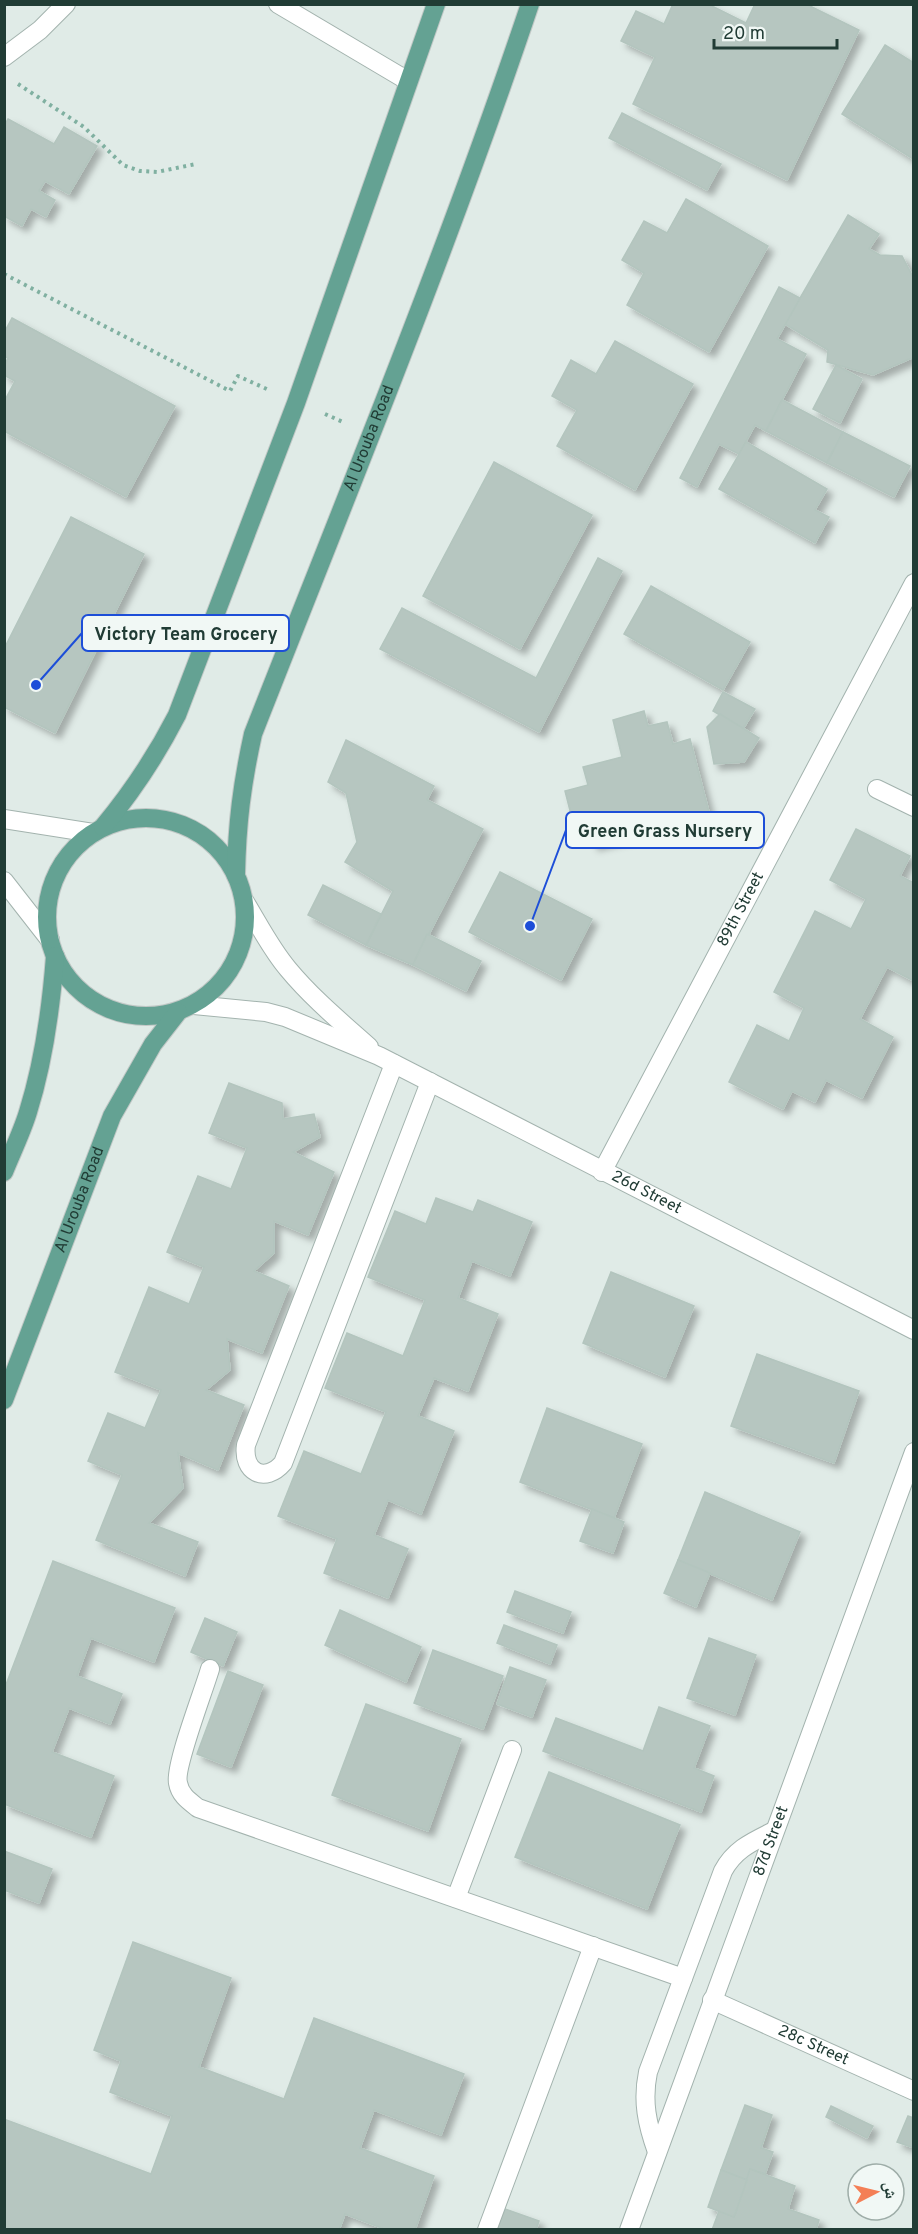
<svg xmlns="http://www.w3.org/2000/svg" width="918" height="2234" font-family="Overpass,'Noto Naskh Arabic',sans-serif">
<defs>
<filter id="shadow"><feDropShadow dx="5.5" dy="5.5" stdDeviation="3" flood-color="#0004"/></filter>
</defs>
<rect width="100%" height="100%" fill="#e0ebe7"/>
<!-- building -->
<g fill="#b6c6c0" stroke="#b3c5be" stroke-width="1.5" filter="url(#shadow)">
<polygon points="673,4 708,4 746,23 755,4 806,4 859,30 787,180 633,104 655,57 621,41 636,11 664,24"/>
<polygon points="885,45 914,63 913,159 842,114"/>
<polygon points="622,113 721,164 707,190 609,138"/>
<polygon points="8,119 54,144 64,127 97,146 69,194 45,181 39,191 55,200 46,217 31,209 22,226 4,216 4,126"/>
<polygon points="686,199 768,246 709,352 627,305 644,273 622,260 644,221 667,233"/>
<polygon points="848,215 879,234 869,249 880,255 902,256 914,279 914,357 873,375 827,362 828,350 785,324"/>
<polygon points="779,287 800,298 777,339 806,354 766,431 755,425 739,454 719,444 697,487 680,478"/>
<polygon points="12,318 175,406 126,497 4,431 4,402 15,381 4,375 4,366 8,358 4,356 4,333"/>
<polygon points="615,341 693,384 635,490 557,446 577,410 552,396 571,360 596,374"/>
<polygon points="836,365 862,379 840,423 813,409"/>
<polygon points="782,400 843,432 827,463 766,431"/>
<polygon points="843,432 910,466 894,497 827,463"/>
<polygon points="746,442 827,489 815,510 829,517 815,543 719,489"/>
<polygon points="494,462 592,515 520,649 423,596"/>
<polygon points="71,517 144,554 55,733 4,707 4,649"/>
<polygon points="598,558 622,571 539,732 380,649 402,608 536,678"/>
<polygon points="651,586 750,642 723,690 624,634"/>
<polygon points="723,692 755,709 743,729 713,711"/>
<polygon points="644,711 648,726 667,722 673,744 690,739 710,816 593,845 588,822 574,826 565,791 588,785 583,767 622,757 613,720"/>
<polygon points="720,714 759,738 744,762 714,764 707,727"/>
<polygon points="346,740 434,786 427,800 483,829 413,965 366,945 393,891 345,862 357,842 346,793 328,782"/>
<polygon points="856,829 910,856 900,876 914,883 914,981 887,967 860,1019 893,1037 862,1098 826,1080 815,1102 792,1091 783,1109 729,1082 757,1025 789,1041 804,1008 774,992 815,911 851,929 866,899 830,880"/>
<polygon points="500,872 592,919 561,980 469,932"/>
<polygon points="323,885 381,914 366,945 308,915"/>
<polygon points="427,934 481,961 466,991 413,965"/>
<polygon points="229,1083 282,1103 283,1119 314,1114 320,1137 293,1152 334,1172 308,1235 274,1221 274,1253 254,1271 289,1286 262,1353 227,1339 230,1370 206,1390 244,1405 218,1470 178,1453 183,1488 149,1523 198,1542 185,1576 96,1540 122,1475 88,1461 108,1413 145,1428 161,1390 115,1372 149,1287 189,1304 204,1267 167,1252 198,1176 231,1189 247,1148 209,1133"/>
<polygon points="436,1198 473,1212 478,1200 532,1222 510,1276 472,1261 458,1298 498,1314 468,1391 434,1378 418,1416 454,1431 421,1514 388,1500 374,1535 408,1549 388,1598 324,1573 337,1539 278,1516 304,1451 361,1474 386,1412 325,1388 347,1333 403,1356 425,1300 368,1277 395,1211 426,1224"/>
<polygon points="611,1272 694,1306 665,1377 583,1343"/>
<polygon points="757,1354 859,1391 834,1463 731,1426"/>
<polygon points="547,1408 642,1444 614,1518 520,1482"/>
<polygon points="705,1492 800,1532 772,1600 678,1560"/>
<polygon points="592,1509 624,1522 613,1553 580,1541"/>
<polygon points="678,1560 710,1573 696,1607 664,1593"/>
<polygon points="53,1561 175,1608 154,1662 91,1638 77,1676 122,1694 110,1724 69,1708 52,1752 114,1776 91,1837 4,1804 4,1690"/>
<polygon points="515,1591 571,1612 563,1633 507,1612"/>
<polygon points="340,1610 421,1647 406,1682 325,1645"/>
<polygon points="205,1618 237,1632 223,1666 191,1652"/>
<polygon points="504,1625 557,1645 550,1664 497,1643"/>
<polygon points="709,1638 756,1655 735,1715 687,1698"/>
<polygon points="433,1650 503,1676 483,1729 414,1703"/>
<polygon points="510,1667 546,1680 532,1717 497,1704"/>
<polygon points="228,1671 263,1685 231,1767 197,1754"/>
<polygon points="366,1704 461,1739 428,1831 332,1795"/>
<polygon points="659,1707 710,1726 694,1768 714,1776 701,1812 543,1751 556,1718 643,1751"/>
<polygon points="549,1772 680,1825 647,1909 515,1857"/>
<polygon points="4,1851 52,1869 39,1903 4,1890"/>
<polygon points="133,1942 231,1978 199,2067 284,2099 314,2018 464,2074 441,2135 374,2110 360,2148 434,2176 415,2230 387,2230 345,2214 339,2230 4,2230 4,2119 151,2174 172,2116 110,2092 121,2061 94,2050"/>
<polygon points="745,2105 772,2115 761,2148 773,2152 765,2174 750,2169 747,2180 721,2170"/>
<polygon points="831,2106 873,2126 867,2138 826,2117"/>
<polygon points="908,2116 914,2118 914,2148 897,2142"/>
<polygon points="750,2169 795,2186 788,2209 819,2220 816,2230 712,2230 719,2211 734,2217"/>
<polygon points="721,2170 747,2180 734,2217 708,2207"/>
<polygon points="505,2209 539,2221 536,2230 497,2230"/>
</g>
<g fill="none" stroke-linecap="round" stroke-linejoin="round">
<defs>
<g id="minor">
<polyline points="278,4 408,81"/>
<polyline points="4,57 40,30 66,4"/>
<polyline points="877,789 914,807"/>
<polyline points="4,819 93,833"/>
<polyline points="4,881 50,940"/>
<path d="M245,902C259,925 271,949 288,969C312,998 341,1022 369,1047"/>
<path id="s1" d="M194,1005L266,1012L285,1017L379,1056L914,1330"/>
<path d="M394,1064L246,1445C242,1472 265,1484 283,1463L430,1082"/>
<path id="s2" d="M602,1172L914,583"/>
<path d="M210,1669C204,1690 174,1767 178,1783C180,1795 189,1801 198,1808L683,1978"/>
<polyline points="456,1898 512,1750"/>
<path id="s3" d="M712,2000L914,2091"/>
<path d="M657,2152C647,2124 642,2101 648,2072L723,1871C735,1849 752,1842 774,1831"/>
<polyline points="487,2230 593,1946"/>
<path id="s4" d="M629,2230L914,1452"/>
</g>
<g id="major">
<circle cx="146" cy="917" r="99"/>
<path d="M103,827C132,792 156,756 177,715L296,403L436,4"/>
<path id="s5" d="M236,875C237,823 242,784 253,734C348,492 447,251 530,4"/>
<path d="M4,1172C12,1152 22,1132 28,1112C44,1061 51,1009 55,956"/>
<path id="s6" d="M4,1400L112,1116L153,1044L178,1012"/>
</g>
</defs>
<!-- minor casing -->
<use href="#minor" stroke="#a3b3ae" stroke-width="20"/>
<!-- major casing -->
<use href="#major" stroke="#c1c8c6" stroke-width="20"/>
<!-- path -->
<g stroke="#80b0a1" stroke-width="4" stroke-dasharray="3 4.5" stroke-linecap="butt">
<polyline points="18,84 84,127 123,165 140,171 157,172 196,164"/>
<polyline points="4,274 230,391 238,376 269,390"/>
<polyline points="325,414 343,422"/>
</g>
<!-- minor -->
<use href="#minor" stroke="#fff" stroke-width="18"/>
<!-- major -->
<use href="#major" stroke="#64a293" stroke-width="18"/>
</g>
<g text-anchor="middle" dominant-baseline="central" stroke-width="4.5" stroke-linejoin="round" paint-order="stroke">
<!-- street labels -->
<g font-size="16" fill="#213c35" stroke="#f1f8f5">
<text stroke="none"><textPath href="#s5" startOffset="460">Al Urouba Road</textPath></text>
<text stroke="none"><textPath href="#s2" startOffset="297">89th Street</textPath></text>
<text stroke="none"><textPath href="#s1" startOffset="494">26d Street</textPath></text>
<text stroke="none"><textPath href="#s6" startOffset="214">Al Urouba Road</textPath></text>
<text stroke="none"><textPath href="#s4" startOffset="414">87d Street</textPath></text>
<text stroke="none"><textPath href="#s3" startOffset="111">28c Street</textPath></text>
</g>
</g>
<!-- callouts -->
<path fill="none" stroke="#1d4ed8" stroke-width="2" d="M36 685L82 633M530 926L566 830"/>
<g fill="#1d4ed8" stroke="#f1f8f5" stroke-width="2">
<circle cx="36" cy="685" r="6"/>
<circle cx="530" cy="926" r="6"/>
</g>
<g fill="#f1f8f5" stroke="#1d4ed8" stroke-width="2">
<rect x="82" y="615" width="207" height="36" rx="6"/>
<rect x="566" y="812" width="198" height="36" rx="6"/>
</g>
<g font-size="18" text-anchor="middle" font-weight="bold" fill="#213c35">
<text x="186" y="640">Victory Team Grocery</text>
<text x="665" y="837">Green Grass Nursery</text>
</g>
<!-- border -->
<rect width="918" height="2234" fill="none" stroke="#213c35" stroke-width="12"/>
<!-- north arrow -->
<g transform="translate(876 2192) rotate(83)"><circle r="28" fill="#f1f8f5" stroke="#9eada8" stroke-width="1.5"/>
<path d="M0-4.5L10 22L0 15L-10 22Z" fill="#f47f56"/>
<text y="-9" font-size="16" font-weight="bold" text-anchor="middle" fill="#213c35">ش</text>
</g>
<!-- scale -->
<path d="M714 39v9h123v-9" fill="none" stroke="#213c35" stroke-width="3"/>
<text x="723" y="39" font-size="18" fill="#213c35" stroke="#f1f8f5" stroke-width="4.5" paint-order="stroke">20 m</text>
</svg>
